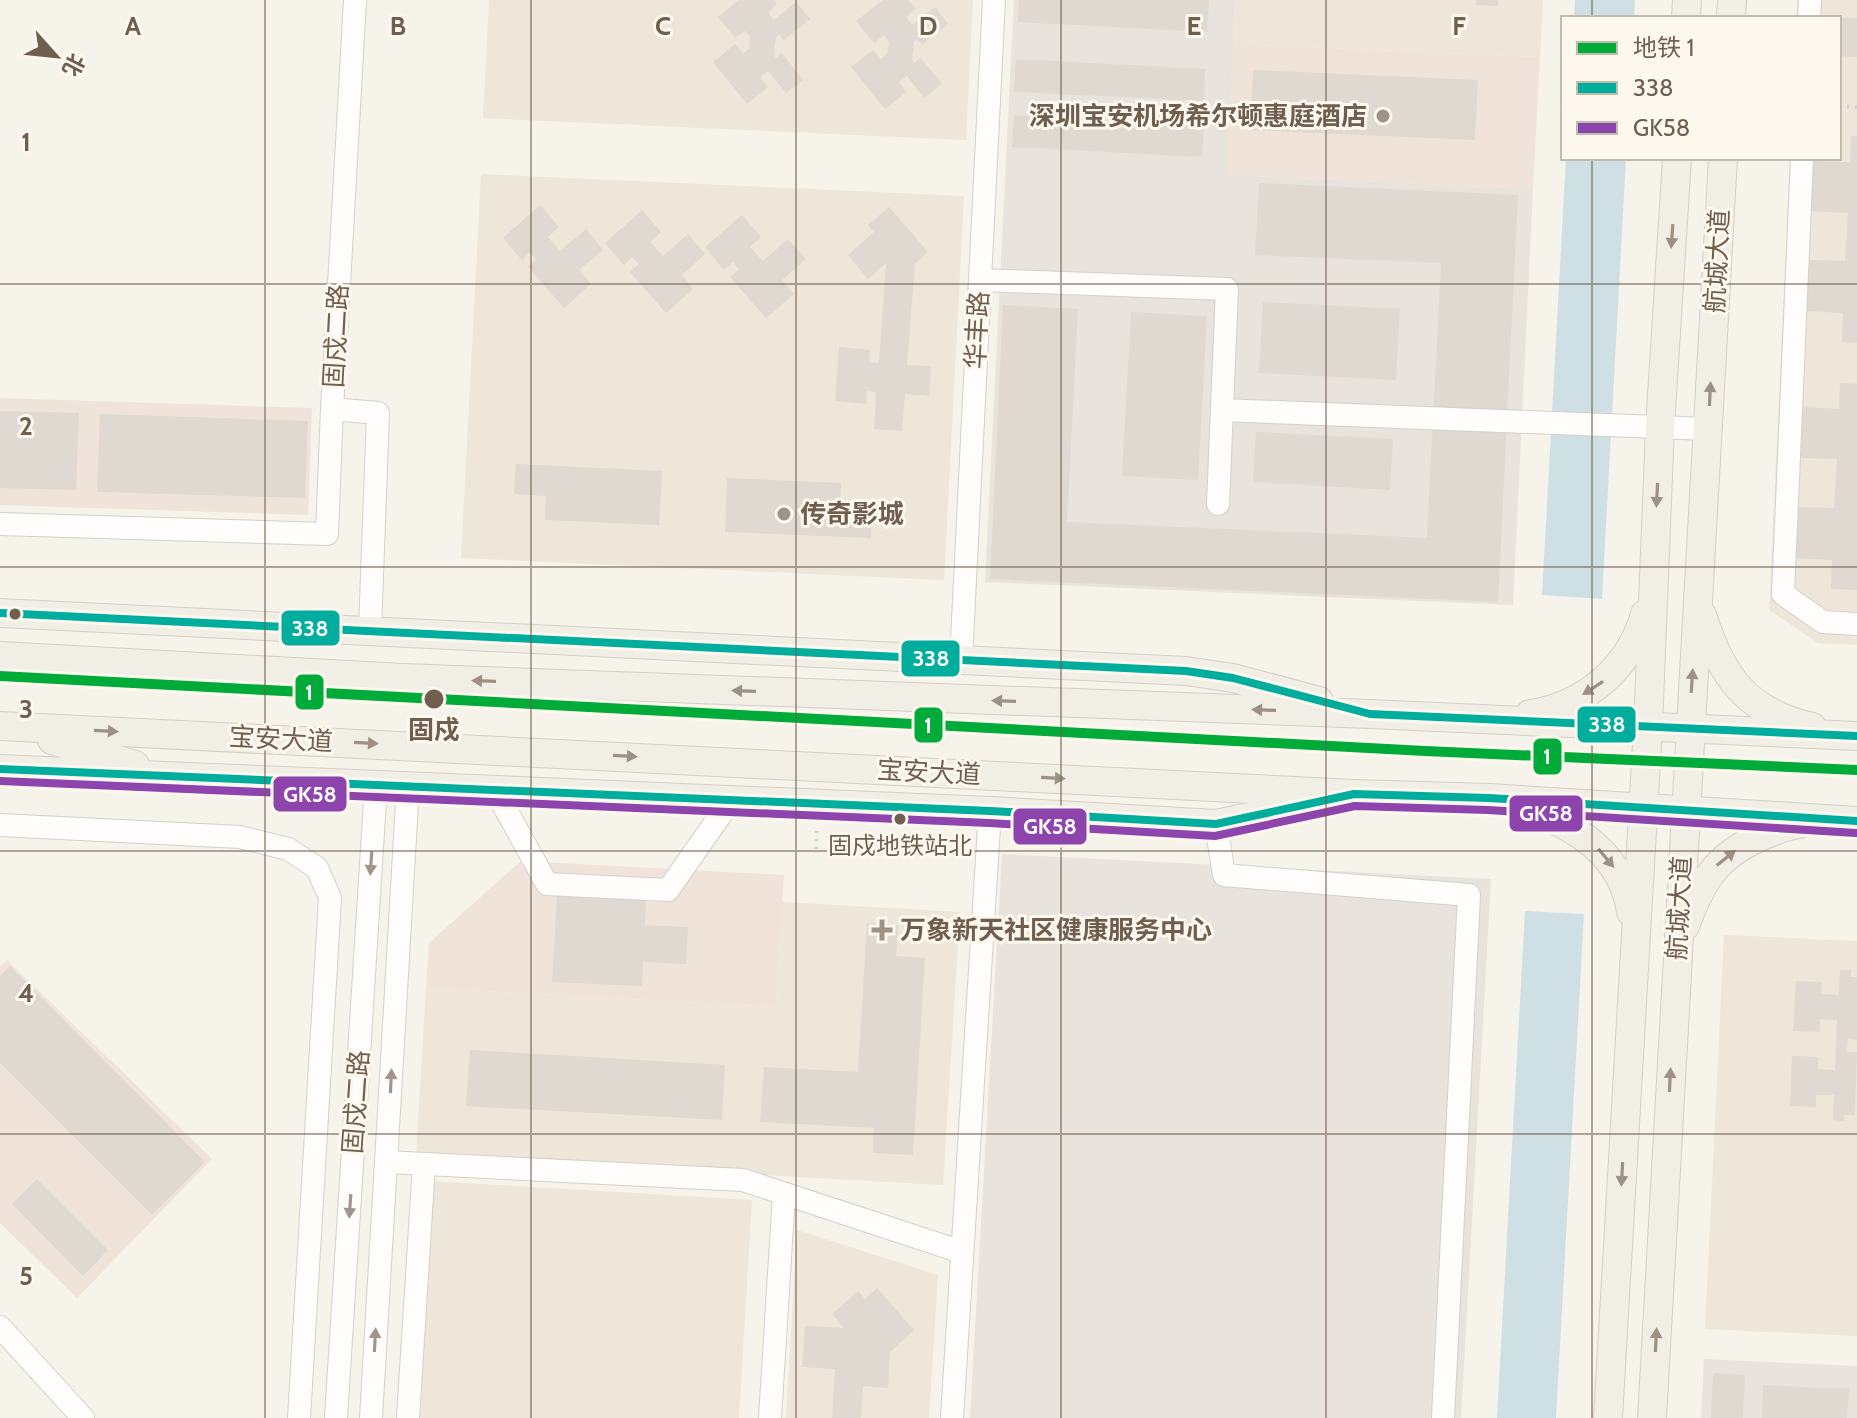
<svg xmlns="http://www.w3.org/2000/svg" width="1857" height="1418" font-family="Cabin,'Noto Sans SC',sans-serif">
<rect width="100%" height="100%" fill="#f6f3eb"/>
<!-- residential -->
<g fill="#eee6d9">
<polygon points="489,0 973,0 966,140 483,118"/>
<polygon points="1235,0 1543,0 1540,57 1233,44"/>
<polygon points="1797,0 1857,0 1857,645 1818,643 1769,610 1790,158 1839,158 1839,18 1796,18"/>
<polygon points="481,174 964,196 944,580 461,558"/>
<polygon points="782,902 960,912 943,1185 416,1156 426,988 776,1007"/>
<polygon points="1724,935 1857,941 1857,1336 1705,1329"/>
<polygon points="432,1181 752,1200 739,1418 418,1418"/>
<polygon points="797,1230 938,1275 929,1418 786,1418"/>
</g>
<!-- commercial -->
<g fill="#f0e4da">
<polygon points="1233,44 1540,57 1533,189 1226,175"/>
<polygon points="0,398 312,408 308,515 0,505"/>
<polygon points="521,861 784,875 776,1007 426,988 429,943"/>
<polygon points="7,960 212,1159 77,1298 0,1223 0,967"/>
</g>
<!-- industrial -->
<g fill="#e8e3dc">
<polygon points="1014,0 1235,0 1227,175 1533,189 1513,605 985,582"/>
<polygon points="1002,854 1491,879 1461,1418 970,1418"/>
<polygon points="1704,1359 1857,1366 1857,1418 1701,1418"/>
</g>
<!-- water -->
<g fill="#cfe0e4">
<polygon points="1575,0 1635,0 1634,18 1574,18"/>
<polygon points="1566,158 1626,158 1602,599 1542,595"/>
<polygon points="1525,911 1584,914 1556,1418 1497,1418"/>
</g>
<!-- building -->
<g fill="#dfd9d1">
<polygon points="739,0 774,0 777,4 768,12 774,20 796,2 810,19 784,40 779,34 776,37 774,55 776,58 782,53 803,80 786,93 768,71 760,77 768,87 747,104 713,62 735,44 743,54 749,49 750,37 745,31 735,38 718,17"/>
<polygon points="883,0 908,0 916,9 906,17 912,25 935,7 948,24 922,45 917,39 914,42 912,60 914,63 921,58 942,84 924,98 907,76 899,82 906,92 885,109 851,67 873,50 881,59 887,54 889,42 884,35 874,43 856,21"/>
<polygon points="1019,0 1209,0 1207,32 1018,22"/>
<polygon points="1476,0 1498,0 1498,6 1476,5"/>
<polygon points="1839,18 1857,18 1857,57 1839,56"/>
<polygon points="1016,59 1205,69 1204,101 1014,92"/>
<polygon points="1253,70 1478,80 1475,140 1250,130"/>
<polygon points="1014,115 1204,125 1202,157 1012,147"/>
<polygon points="1851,136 1857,136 1857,343 1842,342 1843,313 1806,311 1808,260 1845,261 1848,213 1810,211 1813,161 1850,162"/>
<polygon points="1259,183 1518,195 1498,602 990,579 1003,305 1078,309 1067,522 1427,538 1441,263 1255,255"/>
<polygon points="540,205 559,227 548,237 560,251 586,229 603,250 579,270 591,284 564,308 528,267 536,260 530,252 522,260 503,238"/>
<polygon points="889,207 928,252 915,264 907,365 931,366 929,396 905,394 902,431 874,429 876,392 867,391 866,404 835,401 839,347 870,350 869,362 879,363 886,263 868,279 848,255 874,232 868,225"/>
<polygon points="642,210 661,232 650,242 663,256 688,234 705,254 682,275 693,289 666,313 630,272 639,264 632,257 624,265 605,243"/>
<polygon points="742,215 761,237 750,247 763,261 788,239 806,259 782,280 794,294 766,318 730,277 739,269 733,262 724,270 705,247"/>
<polygon points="1263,302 1400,309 1396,380 1259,373"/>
<polygon points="1131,312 1207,316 1198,480 1122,476"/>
<polygon points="1840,383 1857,384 1857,590 1831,589 1832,560 1795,558 1797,507 1834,508 1837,459 1799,458 1802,407 1839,409"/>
<polygon points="0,411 79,413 76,490 0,488"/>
<polygon points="100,414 308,421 305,498 97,492"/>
<polygon points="1256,432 1393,439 1390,490 1253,482"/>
<polygon points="516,464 662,471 659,525 545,520 546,496 514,494"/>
<polygon points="727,478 841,483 840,507 872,508 871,538 725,532"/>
<polygon points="557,896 646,900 645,925 688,927 686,964 643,962 642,986 552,982"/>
<polygon points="867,923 898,925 896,956 925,958 913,1155 873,1153 874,1128 760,1122 764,1067 858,1072"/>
<polygon points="10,966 205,1162 152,1215 0,1063 0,976"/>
<polygon points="1840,970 1851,970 1851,977 1857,977 1857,1040 1848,1039 1847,1052 1857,1052 1855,1115 1844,1115 1844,1121 1833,1120 1834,1095 1816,1095 1816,1107 1790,1106 1792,1056 1818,1057 1818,1069 1835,1070 1837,1020 1820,1019 1820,1032 1793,1031 1796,981 1822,982 1821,994 1839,995"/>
<polygon points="470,1050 725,1065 722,1120 466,1106"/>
<polygon points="37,1179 108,1250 83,1276 12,1204"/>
<polygon points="877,1288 914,1330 890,1352 888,1388 863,1386 861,1418 832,1418 835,1369 802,1367 805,1326 844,1328 832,1314 858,1291 865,1299"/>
<polygon points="1713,1373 1745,1375 1743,1418 1711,1418"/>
<polygon points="1763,1385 1849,1389 1847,1418 1762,1418"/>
</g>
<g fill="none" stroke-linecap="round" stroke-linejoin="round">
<defs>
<g id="minor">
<polyline points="355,0 332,409 378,413 370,630"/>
<polyline points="1809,18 1810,0"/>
<polyline points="1802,158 1783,594 1823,622 1857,624"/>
<polyline points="980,280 1227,289 1218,504"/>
<polyline points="1222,410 1708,429"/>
<polyline points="0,524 327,534 332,409"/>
<polyline points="961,660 994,0"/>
<polyline points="495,790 547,884 668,890 731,800"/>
<polyline points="1216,824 1224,875 1469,895 1443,1418"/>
<polyline points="0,825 240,837 288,849 317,868 330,898 299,1418"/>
<polyline points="386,1162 743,1180 962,1252"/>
<polyline points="0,1327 83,1418"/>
<polyline points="336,1418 376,785"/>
<polyline points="371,1418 408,786"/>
<polyline points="408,1418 424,1164"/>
<polyline points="770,1418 784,1194"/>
<polyline points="952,1418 990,811"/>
</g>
<g id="major">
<polyline points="1686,18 1687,0"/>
<polyline points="1731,18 1732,0"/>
<polyline points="0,613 1186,671 1233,678 1319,701"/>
<path d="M1702,615C1721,676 1746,712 1812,727"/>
<polyline points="0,656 403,678 1370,714 1857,736"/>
<path d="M1530,714C1585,706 1630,668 1645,614"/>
<polyline points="0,726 1354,794 1489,798 1857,821"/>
<polyline points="52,740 135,765"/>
<polyline points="0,769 990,811 1216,824 1319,802"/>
<path d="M1524,809C1575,824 1623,855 1631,912"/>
<path d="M1685,926C1701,883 1715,857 1758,838C1771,832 1785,826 1799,824"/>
<polyline points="1608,1418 1648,727 1660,427 1677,158"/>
<polyline points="1652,1418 1723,158"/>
</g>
</defs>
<!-- minor casing -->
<use href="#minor" stroke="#d5d0c9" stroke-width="24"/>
<!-- major casing -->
<use href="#major" stroke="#d4cec7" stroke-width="30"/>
<!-- path -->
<g stroke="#d7d1cb" stroke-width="4" stroke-dasharray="2 6" stroke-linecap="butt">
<polyline points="1839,106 1857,107"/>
<polyline points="816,849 817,828"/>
</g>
<!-- minor -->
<use href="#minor" stroke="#fefdfc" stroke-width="22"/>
<!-- major -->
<use href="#major" stroke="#f1eee6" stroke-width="28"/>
<defs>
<g id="bus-1">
<polyline points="0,613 1186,671 1233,678 1370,714 1857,736"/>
<polyline points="0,769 990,811 1216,824 1354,794 1489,798 1857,821"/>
</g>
<polyline id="bus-2" points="0,781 989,823 1215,836 1355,806 1488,810 1856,833"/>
</defs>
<!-- bus-1 casing -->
<use href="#bus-1" stroke="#fdf8ed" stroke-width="14"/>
<!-- bus-2 casing -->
<use href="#bus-2" stroke="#fdf8ed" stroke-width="14"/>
<!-- bus-1 -->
<use href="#bus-1" stroke="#01ad9c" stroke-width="8"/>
<!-- bus-2 -->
<use href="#bus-2" stroke="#8e44ad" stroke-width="8"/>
<defs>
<polyline id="metro-1" points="0,676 1425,751 1857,770"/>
</defs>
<!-- metro-1 casing -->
<use href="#metro-1" stroke="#fdf8ed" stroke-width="16"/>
<!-- metro-1 -->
<use href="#metro-1" stroke="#00ab39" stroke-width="10"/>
</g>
<!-- one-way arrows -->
<defs><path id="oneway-solid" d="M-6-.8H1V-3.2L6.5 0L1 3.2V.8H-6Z" transform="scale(2)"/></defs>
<g fill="#9d9084">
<use href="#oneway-solid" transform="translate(1672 236) rotate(94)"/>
<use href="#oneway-solid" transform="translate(1710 394) rotate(-87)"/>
<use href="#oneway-solid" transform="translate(1657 495) rotate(93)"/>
<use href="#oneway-solid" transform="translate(484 681) rotate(-178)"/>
<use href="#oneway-solid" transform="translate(1692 681) rotate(-86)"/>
<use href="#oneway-solid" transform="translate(1593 688) rotate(147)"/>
<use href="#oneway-solid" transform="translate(744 691) rotate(-178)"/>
<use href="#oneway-solid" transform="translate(1004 701) rotate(-178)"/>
<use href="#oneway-solid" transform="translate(1264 710) rotate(-178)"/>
<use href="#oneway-solid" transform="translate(106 731) rotate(3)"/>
<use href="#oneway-solid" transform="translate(366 743) rotate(3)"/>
<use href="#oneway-solid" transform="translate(625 756) rotate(3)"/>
<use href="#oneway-solid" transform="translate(1053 778) rotate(3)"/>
<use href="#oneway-solid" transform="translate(1606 858) rotate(50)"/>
<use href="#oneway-solid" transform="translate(1726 858) rotate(-39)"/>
<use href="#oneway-solid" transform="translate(1670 1080) rotate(-87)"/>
<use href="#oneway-solid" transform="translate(1622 1174) rotate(93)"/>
<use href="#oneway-solid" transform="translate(1656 1340) rotate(-87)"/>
</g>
<g fill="#a2968c">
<use href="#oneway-solid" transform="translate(371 863) rotate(94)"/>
<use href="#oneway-solid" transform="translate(391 1081) rotate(-87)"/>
<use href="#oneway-solid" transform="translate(350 1206) rotate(94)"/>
<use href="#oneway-solid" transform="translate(375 1340) rotate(-87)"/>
</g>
<!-- grid -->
<path fill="none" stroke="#705e4f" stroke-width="2" stroke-opacity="0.55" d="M265,0V1418M531,0V1418M796,0V1418M1061,0V1418M1326,0V1418M1592,0V18M1592,158V1418M0,284H1857M0,567H1857M0,851H1857M0,1134H1857"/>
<!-- markers -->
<g fill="#9f9286" stroke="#fdf8ed" stroke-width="3">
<circle cx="1383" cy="116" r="8"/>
<circle cx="784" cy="514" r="8"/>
<path d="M878 918h8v8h8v8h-8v8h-8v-8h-8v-8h8z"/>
</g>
<g fill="#705e4f" stroke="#fdf8ed" stroke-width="3">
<circle cx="15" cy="614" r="7"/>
<circle cx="434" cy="699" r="11"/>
<circle cx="900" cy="819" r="7"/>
</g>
<g text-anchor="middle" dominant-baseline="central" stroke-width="6" stroke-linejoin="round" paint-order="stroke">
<!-- bus labels -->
<g font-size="24" fill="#705e4f" stroke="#fdf8ed">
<text x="900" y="845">固戍地铁站北</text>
</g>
<!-- poi labels -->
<g font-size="26" font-weight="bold" fill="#705e4f" stroke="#fdf8ed" text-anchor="start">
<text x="1367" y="116" text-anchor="end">深圳宝安机场希尔顿惠庭酒店</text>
<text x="800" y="514">传奇影城</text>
<text x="900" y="930">万象新天社区健康服务中心</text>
</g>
<!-- street labels -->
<g font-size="26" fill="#705e4f" stroke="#fdf8ed">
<text transform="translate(1717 261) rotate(-87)">航城大道</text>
<text transform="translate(977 330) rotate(-87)">华丰路</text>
<text transform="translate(336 336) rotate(-87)">固戍二路</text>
<text transform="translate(281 739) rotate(3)">宝安大道</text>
<text transform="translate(929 772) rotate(3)">宝安大道</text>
<text transform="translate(1679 908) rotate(-87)">航城大道</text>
<text transform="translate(356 1102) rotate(-86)">固戍二路</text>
</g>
<!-- stop labels -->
<g font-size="26" font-weight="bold" fill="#705e4f" stroke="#fdf8ed">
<text x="434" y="730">固戍</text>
</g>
</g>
<g font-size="26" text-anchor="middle" font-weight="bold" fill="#705e4f" stroke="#fdf8ed" stroke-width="6" stroke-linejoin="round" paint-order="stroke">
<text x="133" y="35">A</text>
<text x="398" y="35">B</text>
<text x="663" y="35">C</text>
<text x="928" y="35">D</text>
<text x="1194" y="35">E</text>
<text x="1459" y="35">F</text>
<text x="26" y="151">1</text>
<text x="26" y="435">2</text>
<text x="26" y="718">3</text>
<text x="26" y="1002">4</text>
<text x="26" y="1285">5</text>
</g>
<g stroke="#fdf8ed" stroke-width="3">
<rect x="280" y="609" width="61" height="38" rx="8" fill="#01ad9c"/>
<rect x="900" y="639" width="61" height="39" rx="8" fill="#01ad9c"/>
<rect x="294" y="673" width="31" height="38" rx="8" fill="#00ab39"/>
<rect x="1576" y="705" width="61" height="39" rx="8" fill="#01ad9c"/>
<rect x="913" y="706" width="31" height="38" rx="8" fill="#00ab39"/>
<rect x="1532" y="737" width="31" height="39" rx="8" fill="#00ab39"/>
<rect x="272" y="775" width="76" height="38" rx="8" fill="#8e44ad"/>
<rect x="1508" y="794" width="76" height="39" rx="8" fill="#8e44ad"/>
<rect x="1012" y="807" width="76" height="39" rx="8" fill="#8e44ad"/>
</g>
<g font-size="22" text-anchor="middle" font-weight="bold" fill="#fff">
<text x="310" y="636">338</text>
<text x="931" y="666">338</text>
<text x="309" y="700">1</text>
<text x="1607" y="732">338</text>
<text x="928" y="733">1</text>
<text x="1547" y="764">1</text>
<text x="310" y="802">GK58</text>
<text x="1546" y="821">GK58</text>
<text x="1050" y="834">GK58</text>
</g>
<!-- legend -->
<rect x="1561" y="16" width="280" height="144" fill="#fdf8ed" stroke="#c5baae" stroke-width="2"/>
<rect x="1577" y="42" width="40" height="12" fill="#00ab39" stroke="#c5baae" stroke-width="2"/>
<text x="1633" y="56" font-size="24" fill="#705e4f">地铁 1</text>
<rect x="1577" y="82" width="40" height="12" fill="#01ad9c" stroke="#c5baae" stroke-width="2"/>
<text x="1633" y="96" font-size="24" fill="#705e4f">338</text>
<rect x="1577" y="122" width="40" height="12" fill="#8e44ad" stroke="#c5baae" stroke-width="2"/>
<text x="1633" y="136" font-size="24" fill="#705e4f">GK58</text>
<!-- north arrow -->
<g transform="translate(56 56) rotate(117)" stroke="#fdf8ed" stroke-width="6" paint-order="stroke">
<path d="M0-6L14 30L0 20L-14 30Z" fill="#705e4f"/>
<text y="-12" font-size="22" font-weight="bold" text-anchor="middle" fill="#705e4f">北</text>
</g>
</svg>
